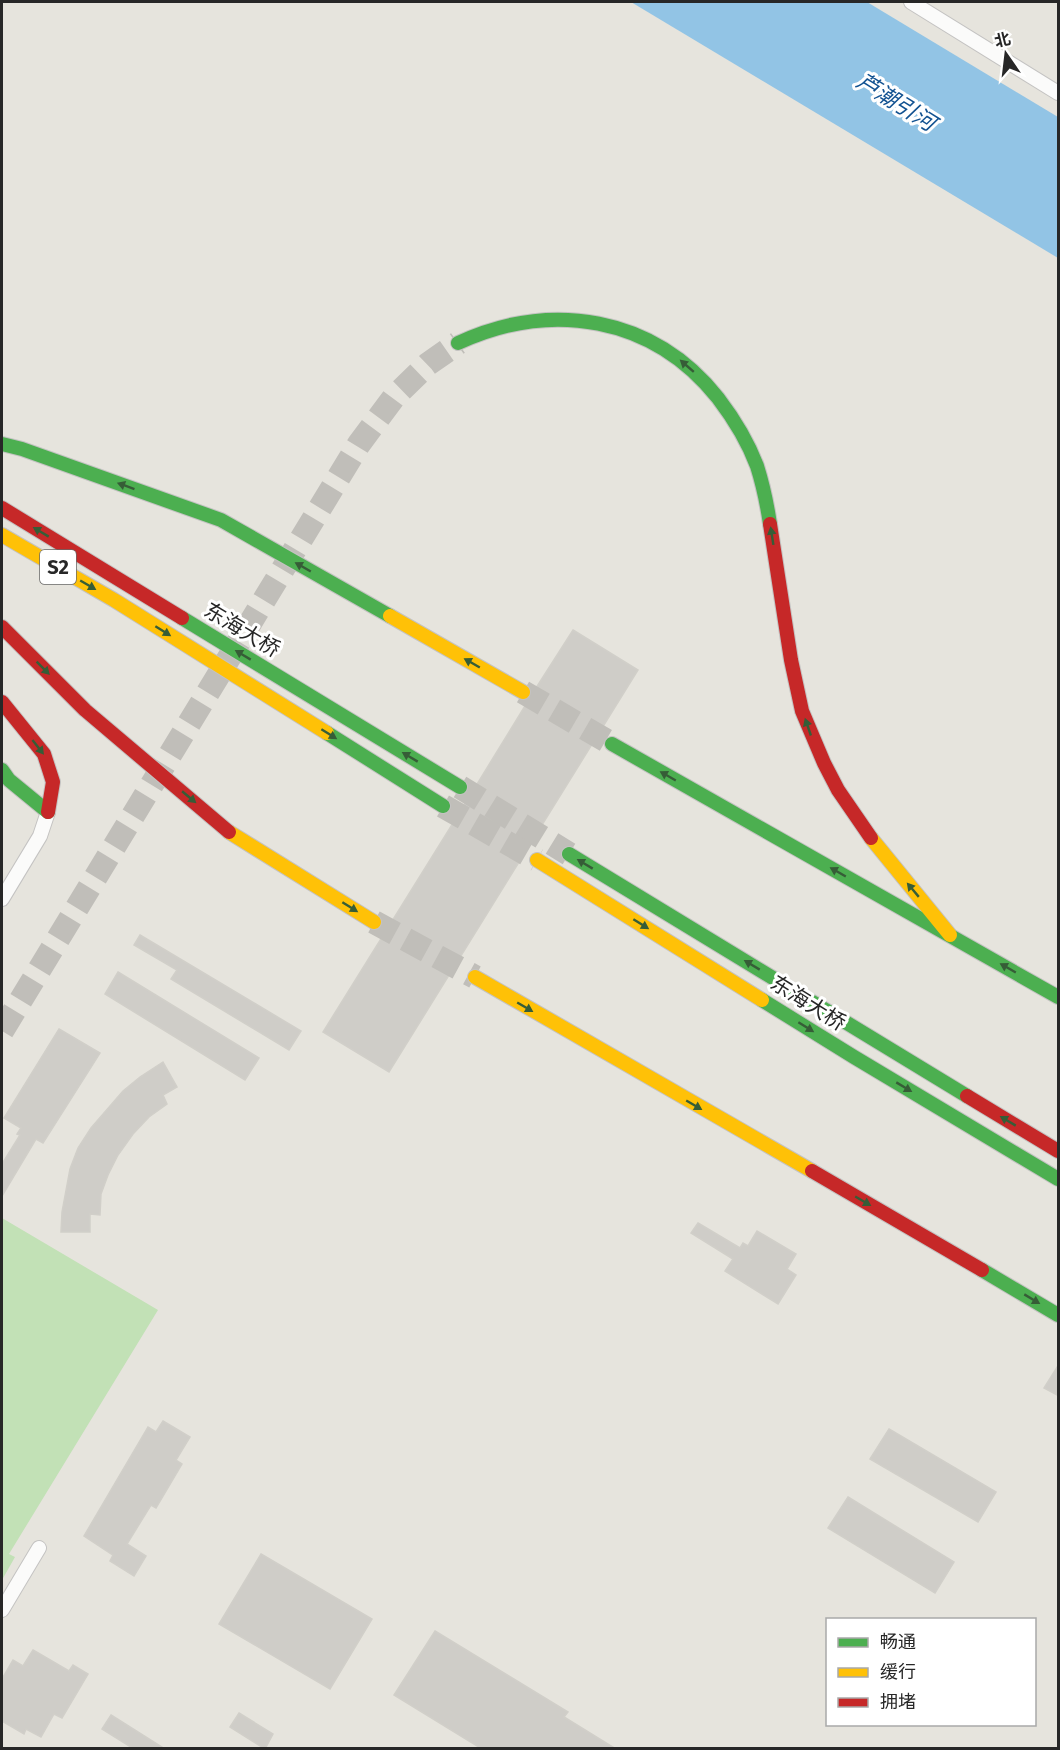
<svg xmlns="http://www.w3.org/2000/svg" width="1060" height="1750" font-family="'Fira Sans','Noto Sans SC',sans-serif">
<rect width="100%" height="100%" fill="#e6e4dd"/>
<!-- green -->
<polygon fill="#c2e1b6" points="2,1218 158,1310 9,1554 15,1557 2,1580"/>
<!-- water -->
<polygon fill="#92c4e5" points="631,2 867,2 1058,117 1058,258"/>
<!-- building -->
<g fill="#cfcdc8" stroke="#d1cfc9" stroke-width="1.5">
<polygon points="573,630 638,670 389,1072 323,1032 468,799 472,794 474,789 525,706 531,704 535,700 537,693 536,688"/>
<polygon points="140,935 301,1031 289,1050 171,979 177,970 134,945"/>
<polygon points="118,972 259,1058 245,1080 105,994"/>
<polygon points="59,1029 100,1053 43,1143 36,1139 2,1196 2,1164 20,1135 17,1134 21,1128 4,1118"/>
<polygon points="163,1062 177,1087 163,1095 167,1104 149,1117 133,1134 118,1155 108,1175 101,1194 100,1215 90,1214 90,1232 61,1232 62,1212 70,1169 78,1148 91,1128 123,1091 140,1077"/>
<polygon points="698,1223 740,1248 743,1243 748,1246 757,1231 796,1254 787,1269 796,1275 778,1304 725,1271 733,1259 691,1233"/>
<polygon points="1059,1364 1059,1396 1044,1388"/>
<polygon points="163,1421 190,1437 176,1460 182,1464 156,1508 151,1505 127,1544 146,1556 134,1576 110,1561 113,1555 84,1536 148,1427 156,1432"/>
<polygon points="889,1429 996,1492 978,1522 870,1459"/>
<polygon points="848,1497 954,1562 935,1593 828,1528"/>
<polygon points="261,1554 372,1619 330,1689 219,1624"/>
<polygon points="435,1631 568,1712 564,1717 616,1749 482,1749 394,1695"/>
<polygon points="33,1650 69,1671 73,1665 88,1674 62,1718 54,1714 41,1737 26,1729 24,1734 2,1721 2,1679 13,1660 23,1666"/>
<polygon points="239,1713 273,1734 265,1749 230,1727"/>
<polygon points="111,1715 165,1749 134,1749 102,1729"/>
</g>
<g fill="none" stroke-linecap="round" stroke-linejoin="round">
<!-- highway-tunnel -->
<g stroke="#c0beb9" stroke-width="24" stroke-dasharray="24 12" stroke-linecap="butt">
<polyline points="523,692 612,744"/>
<polyline points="460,787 569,854"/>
<polyline points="443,806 537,860"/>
<polyline points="374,922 475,977"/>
<polyline points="2,1031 359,444 394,397 428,364 458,343"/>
</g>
<defs>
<g id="street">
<polyline points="911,2 1058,93"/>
<polyline points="2,899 40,836 48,812"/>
<polyline points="2,1610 39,1548"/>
</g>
<g id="fast">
<path d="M458,343C551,300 653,316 718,398C734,419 748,442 757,466C763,485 767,504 770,524"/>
<polyline points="2,444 22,449 221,520 390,616"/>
<polyline points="182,618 460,787"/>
<polyline points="327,733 443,806"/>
<polyline points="612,744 1058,997"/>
<polyline points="2,770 9,780 48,812"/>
<polyline points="569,854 967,1096"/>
<polyline points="762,1000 854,1057 1058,1179"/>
<polyline points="982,1270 1058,1315"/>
</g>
<g id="slow">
<polyline points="2,535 114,600 327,733"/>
<polyline points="390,616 523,692"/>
<polyline points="229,832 374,922"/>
<polyline points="871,838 950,935"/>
<polyline points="537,860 762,1000"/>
<polyline points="475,977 812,1171"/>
</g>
<g id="jam">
<polyline points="2,508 182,618"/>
<polyline points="770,524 791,660 802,711 824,763 838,790 871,838"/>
<polyline points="2,627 85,710 229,832"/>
<polyline points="2,702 44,754 53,782 48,812"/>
<polyline points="967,1096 1058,1151"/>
<polyline points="812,1171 982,1270"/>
</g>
</defs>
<!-- street casing -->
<use href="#street" stroke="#c4c3c2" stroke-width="16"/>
<!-- fast casing -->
<use href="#fast" stroke="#c4c3c2" stroke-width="16"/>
<!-- slow casing -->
<use href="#slow" stroke="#c4c3c2" stroke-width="16"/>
<!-- jam casing -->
<use href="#jam" stroke="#c4c3c2" stroke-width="16"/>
<!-- street -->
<use href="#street" stroke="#fbfbfa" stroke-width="14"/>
<!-- fast -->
<use href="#fast" stroke="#4caf50" stroke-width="14"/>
<!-- slow -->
<use href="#slow" stroke="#ffc107" stroke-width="14"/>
<!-- jam -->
<use href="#jam" stroke="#c62828" stroke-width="14"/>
</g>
<!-- one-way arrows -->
<defs><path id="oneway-solid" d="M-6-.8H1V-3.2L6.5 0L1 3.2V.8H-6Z" transform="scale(1.5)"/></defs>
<g fill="#365d37">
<use href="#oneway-solid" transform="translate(687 366) rotate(-139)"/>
<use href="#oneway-solid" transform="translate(126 486) rotate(-160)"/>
<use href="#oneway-solid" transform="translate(41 532) rotate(-149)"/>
<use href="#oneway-solid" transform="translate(772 536) rotate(-99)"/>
<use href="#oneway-solid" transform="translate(303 567) rotate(-150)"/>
<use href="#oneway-solid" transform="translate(88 585) rotate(30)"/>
<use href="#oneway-solid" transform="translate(163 631) rotate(32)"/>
<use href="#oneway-solid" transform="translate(243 655) rotate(-149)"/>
<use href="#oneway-solid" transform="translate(472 663) rotate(-150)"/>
<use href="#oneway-solid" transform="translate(43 668) rotate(45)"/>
<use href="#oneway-solid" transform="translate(808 727) rotate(-109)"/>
<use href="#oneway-solid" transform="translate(329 734) rotate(32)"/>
<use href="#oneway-solid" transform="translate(38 747) rotate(52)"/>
<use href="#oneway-solid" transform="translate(410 757) rotate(-149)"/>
<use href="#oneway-solid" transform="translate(668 776) rotate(-150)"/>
<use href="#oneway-solid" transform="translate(189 797) rotate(40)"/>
<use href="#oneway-solid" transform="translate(585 864) rotate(-149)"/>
<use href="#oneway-solid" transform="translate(838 872) rotate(-150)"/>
<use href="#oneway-solid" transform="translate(913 890) rotate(-130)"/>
<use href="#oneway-solid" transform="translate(350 907) rotate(32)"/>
<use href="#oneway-solid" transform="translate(641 924) rotate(32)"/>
<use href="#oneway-solid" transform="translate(752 965) rotate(-149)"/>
<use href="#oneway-solid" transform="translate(1008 968) rotate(-150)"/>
<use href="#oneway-solid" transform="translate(525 1007) rotate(30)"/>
<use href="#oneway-solid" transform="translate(806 1027) rotate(32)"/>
<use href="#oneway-solid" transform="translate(904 1087) rotate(31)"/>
<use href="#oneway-solid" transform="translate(694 1105) rotate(30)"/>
<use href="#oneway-solid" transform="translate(1008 1121) rotate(-149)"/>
<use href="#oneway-solid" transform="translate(863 1201) rotate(30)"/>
<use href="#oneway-solid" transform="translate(1032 1299) rotate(31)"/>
</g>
<g text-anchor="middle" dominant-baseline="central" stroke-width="6" stroke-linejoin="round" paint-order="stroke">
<!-- shield labels -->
<rect fill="#fff" stroke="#686868" stroke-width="1.5" x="40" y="550" width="36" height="34" rx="4.5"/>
<g font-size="20" font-weight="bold" fill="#272727">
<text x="58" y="567">S2</text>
</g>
<!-- street labels -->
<g font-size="21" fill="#272727" stroke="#fff">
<text transform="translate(242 630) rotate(31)">东海大桥</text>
<text transform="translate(808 1003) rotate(32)">东海大桥</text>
</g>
<!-- water labels -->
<g font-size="22" font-style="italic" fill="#125291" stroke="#fff">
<text transform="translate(896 102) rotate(32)">芦潮引河</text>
</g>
</g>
<!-- border -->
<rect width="1060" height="1750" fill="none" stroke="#272727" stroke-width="6"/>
<!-- legend -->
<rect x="826" y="1618" width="210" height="108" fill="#ffffff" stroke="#a9a9a9" stroke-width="1.5"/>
<rect x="838" y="1638" width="30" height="9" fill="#4caf50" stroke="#a9a9a9" stroke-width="1.5"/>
<text x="880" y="1648" font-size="18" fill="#272727">畅通</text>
<rect x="838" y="1668" width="30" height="9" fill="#ffc107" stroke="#a9a9a9" stroke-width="1.5"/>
<text x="880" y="1678" font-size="18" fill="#272727">缓行</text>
<rect x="838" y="1698" width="30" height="9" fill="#c62828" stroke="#a9a9a9" stroke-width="1.5"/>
<text x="880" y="1708" font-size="18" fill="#272727">拥堵</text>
<!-- north arrow -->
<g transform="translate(1006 54) rotate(346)" stroke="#ffffff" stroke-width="4.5" paint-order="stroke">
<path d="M0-4.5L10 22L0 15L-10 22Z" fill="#272727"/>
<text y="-9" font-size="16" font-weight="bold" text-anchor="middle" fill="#272727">北</text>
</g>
</svg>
